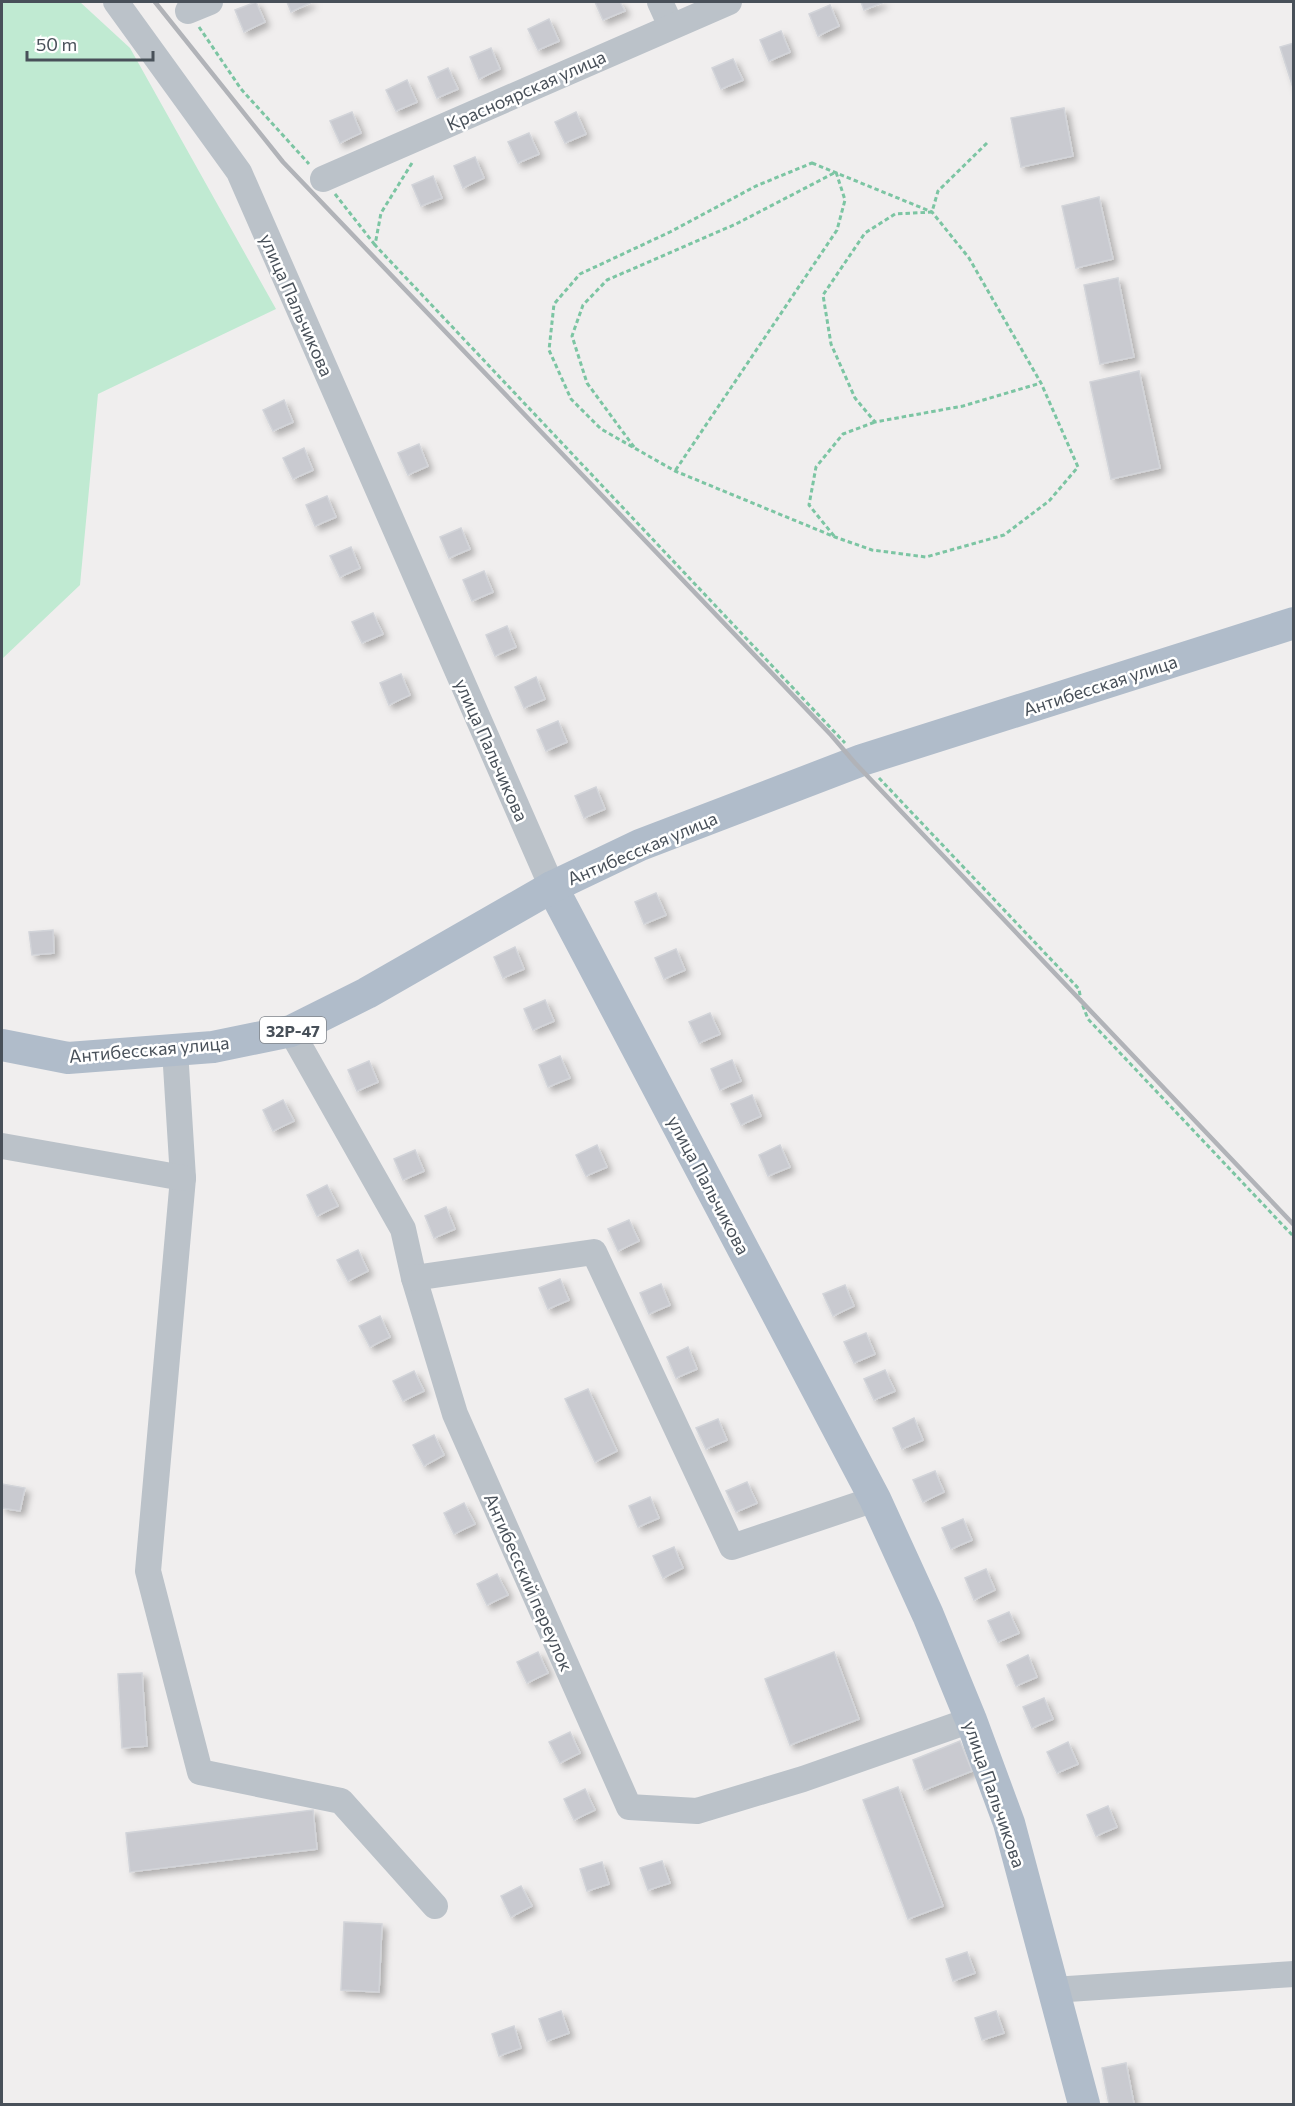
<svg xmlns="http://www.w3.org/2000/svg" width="1295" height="2106" font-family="Commissioner,sans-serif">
<defs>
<filter id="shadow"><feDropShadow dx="4.5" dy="4.5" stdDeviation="3" flood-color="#0004"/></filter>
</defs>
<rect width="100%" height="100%" fill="#f0eeee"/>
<!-- green -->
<polygon fill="#c0ead2" points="2,2 80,2 130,48 276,309 98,394 80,585 2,659"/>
<!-- building -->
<g fill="#c9cad0" stroke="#d2d4d9" stroke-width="1.5" filter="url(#shadow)">
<polygon points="256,2 265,22 244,32 235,10"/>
<polygon points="287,2 312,2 291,12"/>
<polygon points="595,2 620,2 625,11 603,20"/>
<polygon points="861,2 884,2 864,10"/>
<polygon points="830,5 839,26 818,36 809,14"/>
<polygon points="549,19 559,41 538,50 528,29"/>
<polygon points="781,31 790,52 769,61 760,40"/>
<polygon points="1294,43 1294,91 1280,47"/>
<polygon points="491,48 500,69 479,79 470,57"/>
<polygon points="733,59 743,80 721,89 712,68"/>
<polygon points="448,68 458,89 437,98 428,77"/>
<polygon points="407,80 417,102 396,111 386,90"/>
<polygon points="1064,108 1073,156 1021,167 1011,118"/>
<polygon points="352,112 361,133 340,143 330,121"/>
<polygon points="576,112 586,134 565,143 555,122"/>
<polygon points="529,133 539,154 518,163 508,142"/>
<polygon points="475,157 484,178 463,188 454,166"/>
<polygon points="433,176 442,198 421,206 412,185"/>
<polygon points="1099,197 1113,259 1076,268 1062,206"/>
<polygon points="1118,278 1134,357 1100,364 1084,285"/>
<polygon points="1139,371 1160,468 1111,479 1090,382"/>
<polygon points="284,400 293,422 273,431 263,410"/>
<polygon points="419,444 428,466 408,475 398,453"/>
<polygon points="304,448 313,470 293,479 283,458"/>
<polygon points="327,496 336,517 315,526 306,505"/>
<polygon points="461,528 470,549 449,558 440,537"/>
<polygon points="351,547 360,568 340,577 330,556"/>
<polygon points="484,571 493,592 472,601 463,580"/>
<polygon points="373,613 383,634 362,643 352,622"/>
<polygon points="507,626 516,647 495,656 486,635"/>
<polygon points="401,674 410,695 389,705 380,683"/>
<polygon points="536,677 545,699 524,708 515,687"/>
<polygon points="558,721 567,742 546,751 537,730"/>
<polygon points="596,787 605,809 584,818 575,796"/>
<polygon points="656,893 666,915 644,924 635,902"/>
<polygon points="53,930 54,953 32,955 29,932"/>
<polygon points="515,947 524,969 503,978 494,957"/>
<polygon points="676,949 685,970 664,979 655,958"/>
<polygon points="545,1000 554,1021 533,1030 524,1009"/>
<polygon points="710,1013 720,1034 699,1043 689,1022"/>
<polygon points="560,1056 570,1078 548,1087 539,1065"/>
<polygon points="732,1060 741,1081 720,1090 711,1069"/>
<polygon points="369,1061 378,1082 357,1091 348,1070"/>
<polygon points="752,1095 761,1116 741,1125 731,1104"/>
<polygon points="283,1100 294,1121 273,1131 263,1110"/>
<polygon points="597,1145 607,1167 586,1176 576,1155"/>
<polygon points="780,1145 790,1167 768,1176 759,1155"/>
<polygon points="415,1150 424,1171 403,1180 394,1159"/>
<polygon points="327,1185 338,1206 317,1216 307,1195"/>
<polygon points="446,1207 455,1229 434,1238 425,1216"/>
<polygon points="629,1220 639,1241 618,1251 608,1229"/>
<polygon points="358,1250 368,1271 348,1281 337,1260"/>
<polygon points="560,1279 569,1300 548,1309 539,1288"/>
<polygon points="661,1284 670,1305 649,1314 640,1293"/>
<polygon points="845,1285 854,1306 833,1316 823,1294"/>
<polygon points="380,1316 390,1337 370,1347 359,1326"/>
<polygon points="866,1333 875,1354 854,1363 844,1342"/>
<polygon points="688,1347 697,1369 676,1378 667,1357"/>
<polygon points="885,1370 895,1391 874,1400 864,1379"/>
<polygon points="414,1371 424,1391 403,1401 393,1381"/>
<polygon points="588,1389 617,1451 595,1462 565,1399"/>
<polygon points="914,1418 923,1440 902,1449 893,1428"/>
<polygon points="718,1419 727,1440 706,1449 696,1428"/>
<polygon points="434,1435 444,1455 424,1466 413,1445"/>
<polygon points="935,1471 944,1492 923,1502 913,1480"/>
<polygon points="747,1482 757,1503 736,1512 726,1491"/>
<polygon points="2,1484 25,1488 20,1511 2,1508"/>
<polygon points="650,1497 659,1518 638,1527 629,1506"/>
<polygon points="464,1503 475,1524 454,1534 444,1513"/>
<polygon points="963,1519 972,1540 951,1549 942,1528"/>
<polygon points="674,1547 683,1568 663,1578 653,1556"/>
<polygon points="986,1569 995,1590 974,1600 965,1578"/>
<polygon points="497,1574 508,1595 487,1605 477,1584"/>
<polygon points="1009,1612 1019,1633 998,1642 988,1621"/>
<polygon points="538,1652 548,1673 527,1683 517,1662"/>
<polygon points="834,1652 859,1719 790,1745 765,1679"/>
<polygon points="1028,1655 1037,1677 1016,1686 1007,1665"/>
<polygon points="142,1673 147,1746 122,1748 118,1674"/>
<polygon points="1044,1698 1053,1719 1032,1728 1023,1707"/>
<polygon points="570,1732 580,1753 560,1763 549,1742"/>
<polygon points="960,1741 972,1771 924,1790 913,1760"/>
<polygon points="1068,1742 1078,1764 1057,1773 1047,1752"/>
<polygon points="898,1787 943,1906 908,1919 863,1800"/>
<polygon points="585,1789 595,1810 574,1820 564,1799"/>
<polygon points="1108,1806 1117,1827 1096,1836 1087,1815"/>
<polygon points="313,1810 317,1849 130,1872 126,1833"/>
<polygon points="662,1861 670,1883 648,1890 640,1868"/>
<polygon points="602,1862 609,1884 587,1891 580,1869"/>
<polygon points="521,1886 532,1906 511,1917 501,1896"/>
<polygon points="344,1922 382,1924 379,1992 341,1990"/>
<polygon points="967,1952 975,1973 953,1981 946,1959"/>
<polygon points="561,2011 569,2033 547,2041 539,2019"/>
<polygon points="996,2011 1004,2033 982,2040 975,2018"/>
<polygon points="514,2026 521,2048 499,2056 492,2034"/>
<polygon points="1126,2063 1134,2104 1109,2104 1102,2068"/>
</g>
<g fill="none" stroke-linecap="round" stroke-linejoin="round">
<!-- path -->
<g stroke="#7cc5a3" stroke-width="3" stroke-dasharray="4.5 3" stroke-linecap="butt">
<polyline points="199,27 241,89 309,164"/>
<polyline points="987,143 938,191 932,212 895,214 865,233 823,295 831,344 855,398 875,422 963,406 1041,383"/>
<polyline points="412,163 381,213 375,245 845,743"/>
<polygon points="812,163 932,212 969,258 1041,383 1078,467 1049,501 1004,535 926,557 872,550 835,537 675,471 601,429 571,399 549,350 554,304 580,274 670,232 756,186"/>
<polyline points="335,194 375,245"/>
<polyline points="634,447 587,383 572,336 583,305 607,280 736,224 836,172 845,200 837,230 675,471"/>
<polyline points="834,536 809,505 816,467 843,434 875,422"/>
<polyline points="879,778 1079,989 1081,1001 1088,1019 1294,1237"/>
</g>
<!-- minor -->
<g stroke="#bbc2c9" stroke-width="26">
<polyline points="116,2 239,172 552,887"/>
<polyline points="660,2 671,26"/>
<polyline points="188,11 210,2"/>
<polyline points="323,179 729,2"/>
<polyline points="291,1031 403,1229 414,1278 455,1414 629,1807 697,1811 803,1779 971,1720"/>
<polyline points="175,1050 183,1178 148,1571 200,1772 341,1801 435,1906"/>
<polyline points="2,1146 183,1178"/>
<polyline points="414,1278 594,1252 732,1547 875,1499"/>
<polyline points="1053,1990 1294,1974"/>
</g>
<!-- major -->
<g stroke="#b0bcca" stroke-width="32">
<polyline points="552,887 875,1499 928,1615 971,1720 1009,1823 1084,2104"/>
<polyline points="2,1045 68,1058 213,1047 291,1031 367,993 552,887 640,845 862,760 1294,623"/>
</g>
<!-- rail -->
<polyline stroke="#b1b3b8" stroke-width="4.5" points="155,2 283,162 831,735 855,763 1294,1225"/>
</g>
<g text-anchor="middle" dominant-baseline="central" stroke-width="5" stroke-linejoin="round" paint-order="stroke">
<!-- shield labels -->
<rect fill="#fff" stroke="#7f848b" stroke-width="1.5" x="260" y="1017" width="66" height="26" rx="4.5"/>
<g font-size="16" font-weight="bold" fill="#485059">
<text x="293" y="1030">32Р-47</text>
</g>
<!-- street labels -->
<g font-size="18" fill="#485059" stroke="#fff">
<text transform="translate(526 90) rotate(-24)">Красноярская улица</text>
<text transform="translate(297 305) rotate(66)">улица Пальчикова</text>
<text transform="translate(1100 685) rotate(-18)">Антибесская улица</text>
<text transform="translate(492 750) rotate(66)">улица Пальчикова</text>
<text transform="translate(642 848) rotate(-23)">Антибесская улица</text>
<text transform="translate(149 1049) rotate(-5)">Антибесская улица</text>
<text transform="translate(709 1185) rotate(62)">улица Пальчикова</text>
<text transform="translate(529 1582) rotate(66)">Антибесский переулок</text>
<text transform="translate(995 1794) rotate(71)">улица Пальчикова</text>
</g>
</g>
<!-- border -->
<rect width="1295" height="2106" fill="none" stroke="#485059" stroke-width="6"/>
<!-- scale -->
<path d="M27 51v9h126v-9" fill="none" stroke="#485059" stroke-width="3"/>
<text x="36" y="51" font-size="18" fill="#485059" stroke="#ffffff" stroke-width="4.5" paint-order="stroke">50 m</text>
</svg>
